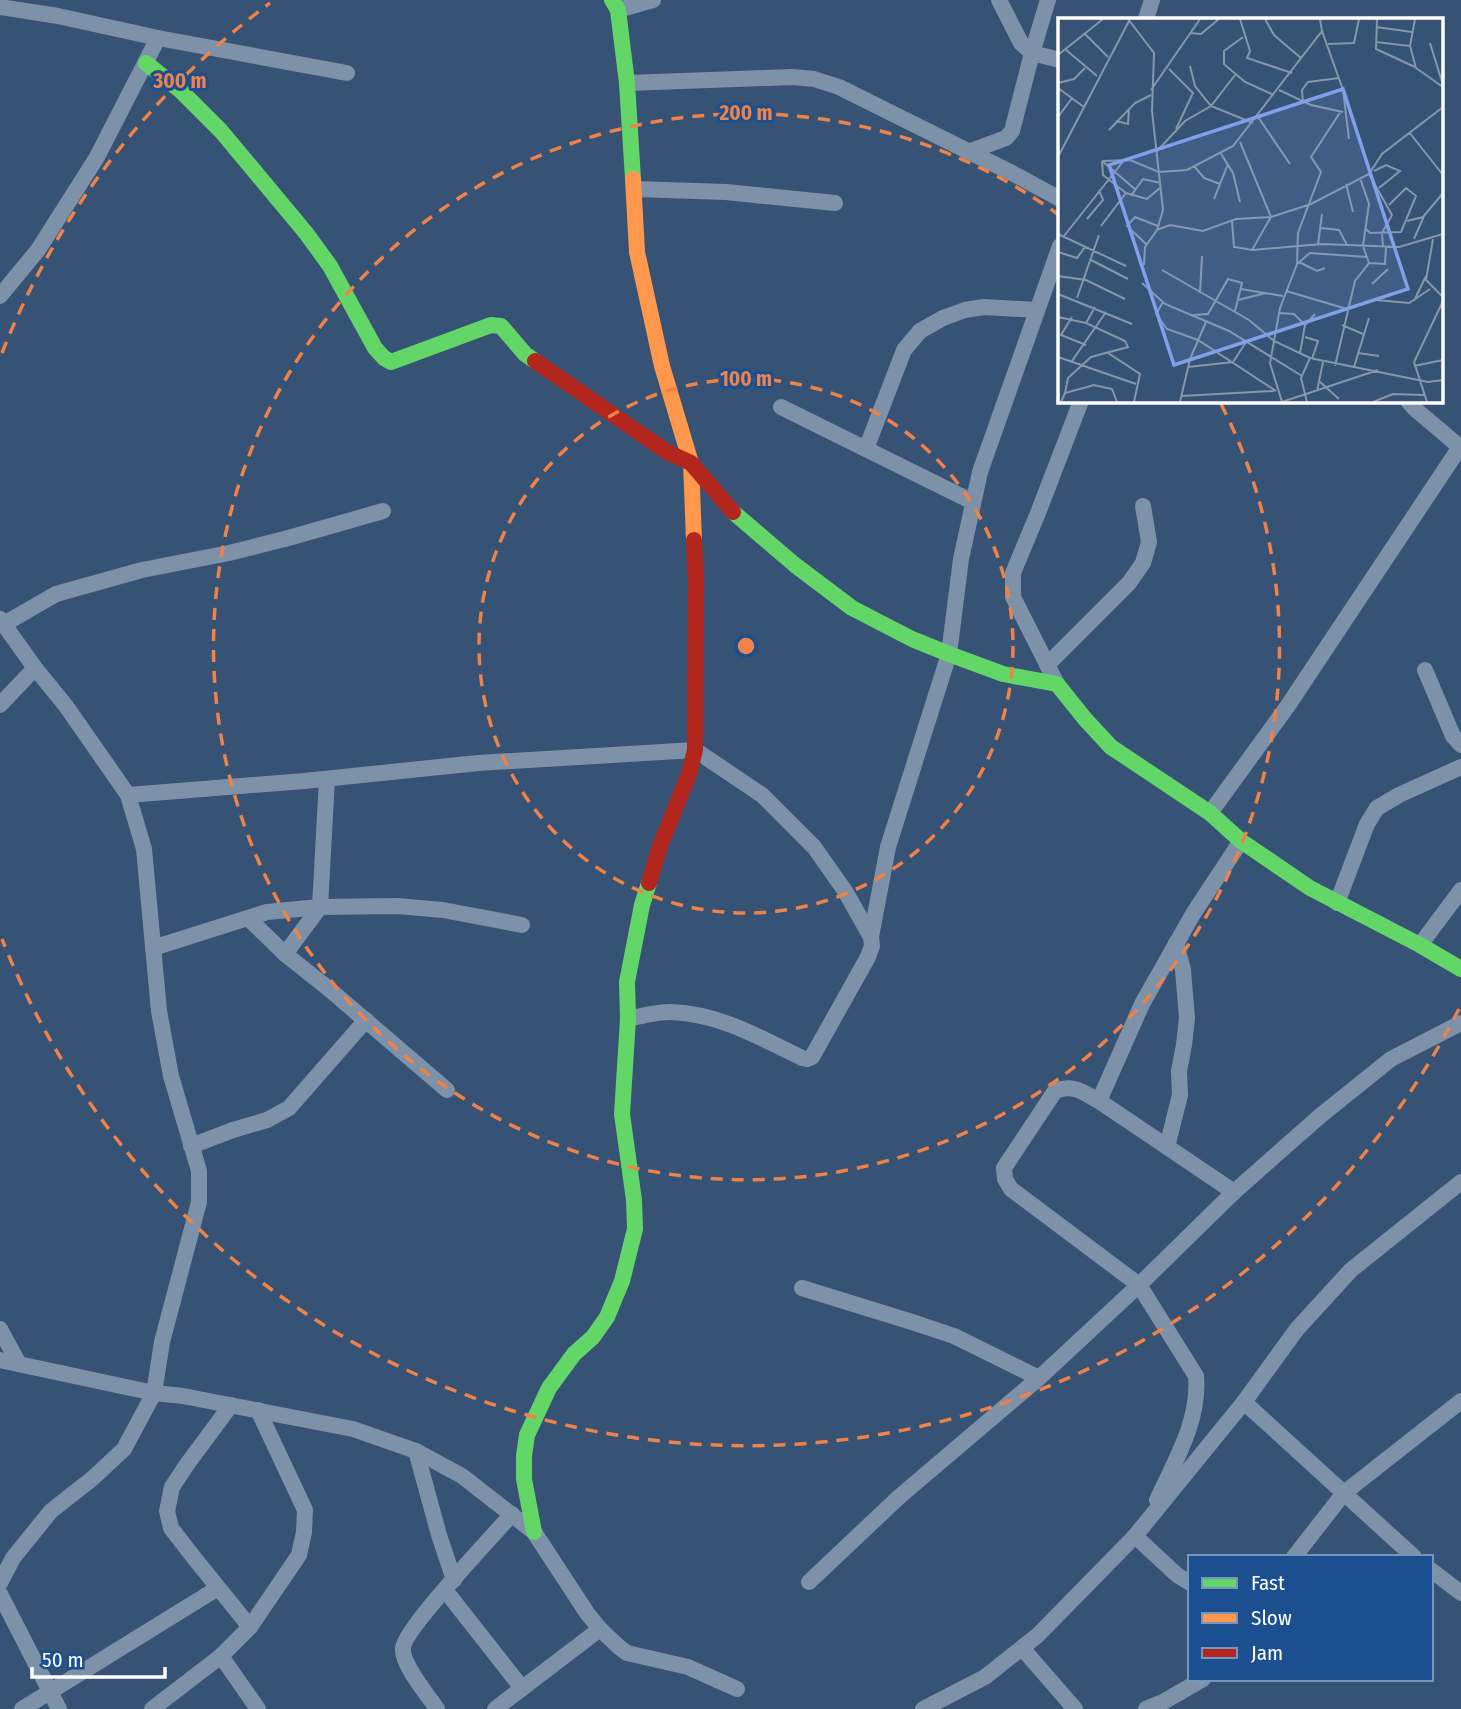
<svg xmlns="http://www.w3.org/2000/svg" width="1461" height="1709" font-family="'Fira Sans Condensed',sans-serif">
<rect width="100%" height="100%" fill="#365274"/>
<g fill="none" stroke-linecap="round" stroke-linejoin="round">
<!-- street -->
<g stroke="#7d92a8" stroke-width="16">
<polyline points="999,0 1021,43 1032,53 1060,60"/>
<polyline points="0,7 58,16 158,38 347,73"/>
<polyline points="618,10 653,0"/>
<polyline points="1146,19 1152,0"/>
<polyline points="627,83 793,77 814,79 839,87 1014,174 1060,199"/>
<polyline points="968,152 1006,138 1012,131 1032,53 1048,0"/>
<polyline points="634,189 726,192 835,203"/>
<polyline points="0,296 38,250 97,157 158,38"/>
<polyline points="1408,401 1415,409 1461,448"/>
<polyline points="781,407 973,502"/>
<polyline points="866,449 904,350 920,331 943,318 965,310 984,307 1037,310"/>
<polyline points="0,619 35,668 66,706 128,795 144,849 159,1011 171,1076 199,1171 199,1202 162,1342 154,1393 124,1449 93,1478 51,1511 13,1558 0,1583"/>
<polyline points="4,624 56,594 142,570 229,553 292,537 383,511"/>
<polyline points="1047,665 1129,583 1143,563 1149,542 1143,506"/>
<polyline points="1425,670 1453,736 1461,745"/>
<polyline points="1057,684 1013,597 1013,573 1038,513 1081,401"/>
<polyline points="0,705 35,668"/>
<path d="M128,795L304,781L478,763L695,750L762,795L814,847L845,891L871,937L872,946L868,957L812,1057L807,1059L802,1058C761,1038 718,1013 670,1012C657,1012 641,1016 628,1019"/>
<polyline points="1210,813 1287,707 1460,447"/>
<polyline points="1337,903 1367,824 1377,808 1399,795 1461,767"/>
<polyline points="248,918 285,954 329,989 447,1090"/>
<polyline points="871,937 888,847 949,654 961,559 980,472 1060,246"/>
<polyline points="1420,945 1461,890"/>
<polyline points="153,948 267,912 320,907 397,906 443,910 522,925"/>
<polyline points="285,954 320,907 327,779"/>
<polyline points="1099,1101 1142,1004 1193,914 1241,841"/>
<polyline points="191,1146 233,1130 267,1120 289,1108 366,1020"/>
<polyline points="1167,1147 1180,1095 1179,1071 1184,1045 1187,1018 1183,970 1176,943"/>
<polyline points="802,1288 912,1322 954,1336 1039,1378"/>
<polyline points="0,1329 19,1364"/>
<polyline points="0,1360 154,1393 183,1396 353,1429 416,1451 462,1476 534,1532 587,1613 600,1629 619,1647 627,1653 688,1667 737,1689"/>
<polyline points="1244,1402 1414,1557"/>
<polyline points="231,1405 188,1463 172,1487 167,1511 171,1528 195,1559 250,1627"/>
<polyline points="416,1451 439,1535 454,1580"/>
<path d="M1157,1500C1175,1461 1200,1420 1196,1376L1139,1285L1011,1189L1005,1179L1004,1168L1055,1091C1074,1084 1082,1092 1099,1101L1234,1192"/>
<polyline points="1135,1536 1177,1575 1190,1583"/>
<polyline points="1294,1557 1344,1493 1461,1401"/>
<polyline points="1431,1570 1461,1593"/>
<polyline points="809,1582 899,1497 1039,1378 1139,1285 1234,1192 1320,1116 1391,1059 1461,1023"/>
<polyline points="445,1590 522,1688"/>
<polyline points="0,1594 59,1709"/>
<polyline points="1022,1648 1075,1709"/>
<polyline points="22,1709 218,1588"/>
<polyline points="152,1709 221,1656"/>
<polyline points="258,1709 221,1656 250,1627 299,1555 304,1532 305,1510 258,1410"/>
<path d="M437,1709C428,1695 401,1664 403,1648C404,1629 494,1535 512,1514"/>
<polyline points="495,1709 600,1629"/>
<polyline points="923,1709 985,1677 1038,1635 1135,1536 1244,1402 1297,1329 1351,1270 1461,1182"/>
<polyline points="1146,1709 1163,1702 1203,1679"/>
</g>
<!-- fast -->
<g stroke="#63d668" stroke-width="16">
<polyline points="612,0 618,10 627,83 633,179"/>
<polyline points="146,63 181,91 221,131 306,233 330,266 375,348 384,358 391,362 491,325 501,326 525,354 535,361"/>
<polyline points="733,512 795,565 852,608 912,639 949,654 1003,674 1057,684 1085,719 1111,747 1210,813 1241,841 1310,888 1420,945 1461,969"/>
<polyline points="534,1532 524,1479 524,1456 527,1435 549,1388 574,1354 593,1337 607,1317 622,1281 635,1229 634,1200 622,1114 628,1019 627,982 642,905 649,883"/>
</g>
<!-- slow -->
<polyline stroke="#ff974d" stroke-width="16" points="633,179 637,252 662,366 691,463 694,540"/>
<!-- jam -->
<g stroke="#b3261e" stroke-width="16">
<polyline points="535,361 667,452 691,463 733,512"/>
<polyline points="649,883 660,846 689,774 695,750 696,580 694,540"/>
</g>
</g>
<!-- distance rings -->
<g fill="none" stroke="#ee8249" stroke-width="3.5" stroke-dasharray="12 9">
<circle cx="746" cy="646" r="267"/>
<path d="M1221 404A533 533 0 1 1 1059 215"/>
<path d="M1459 1009A800 800 0 0 1 2 939M2 353A800 800 0 0 1 270 3"/>
</g>
<!-- overview -->
<g transform="translate(1058 18)">
<rect width="385" height="385" fill="#365274"/>
<path fill="none" stroke="#8697ac" stroke-width="2" d="M70,1L96,35L94,93L105,192L99,212L87,229L86,247M182,1L192,33L189,40L234,55M207,1L216,17L243,40M319,1L318,31L357,49M357,1L352,28L358,50L385,69M318,9L354,14M264,13L285,72L291,121M132,15L143,16L161,1M27,16L50,39M185,19L166,33V46L187,64L216,77M318,24L352,28M372,25L385,67M270,26L296,25L301,1M7,31L39,58M0,37L45,1M132,48L137,68L153,88L195,105M111,51L135,75L118,111M0,65L16,61L27,50M0,70L26,89M93,72L142,1M221,72L253,87L285,94M245,84L244,72L250,64L281,60M283,93L253,139L263,154L240,215L239,246L222,290L212,345L224,384L320,352M0,99L14,80M200,99L232,146M58,103L70,106L71,91M51,112L77,85L93,77M351,114L385,157M99,133L127,103L153,88L177,57M162,134L175,155L182,184M0,139L71,3M44,143L72,142L101,154L129,152L175,128L264,13L262,1M44,143L45,157L68,175M44,143L77,171M136,148L146,160L162,166M316,153L328,147L342,153L321,170M311,156L334,197L324,215L325,229M288,166L295,194M73,178L85,161L103,165M156,181L170,146M29,201L45,182L41,172M174,203L176,229L194,232L213,199L182,124M349,203L365,199L385,175M43,208L68,175L89,181L103,169M262,210L281,212L289,227M308,211L312,215L343,214L358,178L348,170L331,187M99,212L112,207L145,213L178,201L213,199L253,186L311,156L324,136L385,89M0,216L68,248M6,218L67,141M356,221L366,198M375,221L368,262L385,279M88,226L69,208L77,199L100,208M260,227L264,196M195,232L264,226L341,229L385,216M0,234L19,240L27,229M33,242L70,261M241,244L259,253L267,250M311,245L327,246L328,229M239,246L252,235L309,239M104,252L191,302L216,323L252,340L370,364L385,362M0,258L28,262L67,281M84,265L107,286L171,313L244,358M314,266L330,251M183,271L225,278M228,273L289,291M142,275L144,238M0,276L74,306M19,280L41,217M180,282L208,275M318,282L351,285L372,271M356,283L368,258M105,284L98,296L109,311L140,322L218,373M221,295L236,296L247,307M135,297L150,296L170,261L184,265L177,293M0,299L28,305M14,299L3,317L28,327M284,307L305,316M247,319L260,323L254,341M50,335L82,356L76,384M242,335L247,307L257,296M300,335L321,338M0,339L78,366M14,343L48,294M277,348L297,263L311,245L305,228L311,186L302,160M356,348L385,342M130,349L175,344L188,324M296,349L311,300M261,363L281,381M259,373L265,344M7,375L10,360L33,339L70,329L67,323L28,305L37,289M123,378L216,373M3,384L7,375L36,367L54,371L59,384M122,384L132,341L148,304M249,384L243,360L252,340M315,384L335,376L366,377M369,384L356,344L385,283"/>
<path fill="#839eea" fill-opacity="0.15" stroke="#839eea" stroke-width="3.5" d="M285,71L350,271L116,347L51,147Z"/>
<rect width="385" height="385" fill="none" stroke="#fff" stroke-width="3.5"/>
</g>
<circle cx="746" cy="646" r="10" fill="#ee8249" stroke="#1b4f8f" stroke-width="3.5"/>
<g font-size="21" text-anchor="middle" font-weight="bold" fill="#ee8249" stroke="#1b4f8f" stroke-width="6" stroke-linejoin="round" paint-order="stroke">
<text x="180" y="88">300 m</text>
<text x="746" y="120">200 m</text>
<text x="746" y="386">100 m</text>
</g>
<!-- legend -->
<rect x="1188" y="1555" width="245" height="126" fill="#1b4f8f" stroke="#7695bc" stroke-width="2"/>
<rect x="1202" y="1578" width="35" height="10" fill="#63d668" stroke="#7695bc" stroke-width="2"/>
<text x="1251" y="1590" font-size="21" fill="#ffffff">Fast</text>
<rect x="1202" y="1613" width="35" height="10" fill="#ff974d" stroke="#7695bc" stroke-width="2"/>
<text x="1251" y="1625" font-size="21" fill="#ffffff">Slow</text>
<rect x="1202" y="1648" width="35" height="10" fill="#b3261e" stroke="#7695bc" stroke-width="2"/>
<text x="1251" y="1660" font-size="21" fill="#ffffff">Jam</text>
<!-- scale -->
<path d="M32 1667v10h133v-10" fill="none" stroke="#ffffff" stroke-width="3.5"/>
<text x="42" y="1667" font-size="21" fill="#ffffff" stroke="#1b4f8f" stroke-width="5" paint-order="stroke">50 m</text>
</svg>
